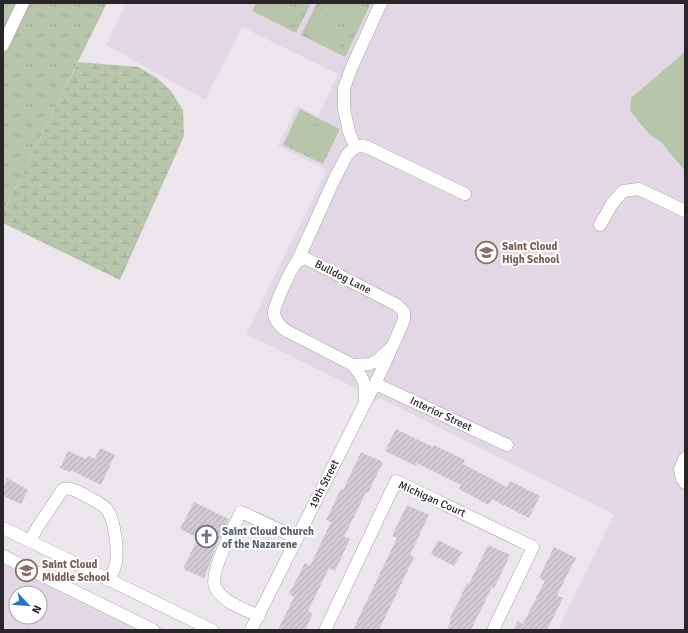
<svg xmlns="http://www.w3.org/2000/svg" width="688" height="633" font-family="Signika,sans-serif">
<defs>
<pattern id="grass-tufts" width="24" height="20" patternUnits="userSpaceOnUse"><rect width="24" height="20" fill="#b7c6ab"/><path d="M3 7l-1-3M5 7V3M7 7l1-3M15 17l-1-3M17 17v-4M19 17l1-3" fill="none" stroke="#9daa93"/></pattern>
<pattern id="wetland-marsh" width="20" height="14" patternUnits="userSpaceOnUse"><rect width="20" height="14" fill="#b7c6ab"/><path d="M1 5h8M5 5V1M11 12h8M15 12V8" fill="none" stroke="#9daa93"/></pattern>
<pattern id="building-hatch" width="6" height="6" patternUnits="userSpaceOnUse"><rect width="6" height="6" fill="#d1cad2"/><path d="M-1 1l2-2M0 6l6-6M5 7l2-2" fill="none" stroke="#b3adb4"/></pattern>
</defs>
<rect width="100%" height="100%" fill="#ebe5ec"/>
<!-- built -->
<g fill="#e2d7e4" fill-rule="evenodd">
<polygon points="126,3 685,3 685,630 558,630 614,514 381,399 377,400 369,405 359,400 360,392 358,389 246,334 327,170 278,146 297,106 318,116 338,74 242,27 205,100 106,45"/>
<path d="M3,548L167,630H3ZM16,593H40V617H16Z"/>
</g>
<!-- grass -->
<g fill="url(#grass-tufts)">
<polygon points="3,3 107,3 3,213"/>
<polygon points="256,3 311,3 296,33 252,11"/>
<polygon points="317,3 371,3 345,57 301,35"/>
<polygon points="300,109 340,129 323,164 283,145"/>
</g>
<!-- wetland -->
<polygon fill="url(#wetland-marsh)" points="78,62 138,67 157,78 171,91 183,110 184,136 120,280 3,223 3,213"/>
<!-- garden -->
<g fill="#b7c6ab">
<polygon points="265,3 281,3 298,11 291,25 262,10"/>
<polygon points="326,3 339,3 357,12 351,26 321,12"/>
<polygon points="317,20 346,35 339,48 310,34"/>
<polygon points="685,52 685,171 661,142 650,135 630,111 631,98"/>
<polygon points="301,112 317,119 301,151 286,143"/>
<polygon points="321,122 337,130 322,161 306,153"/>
</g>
<!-- building -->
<g fill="url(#building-hatch)">
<polygon points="396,429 433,447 434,445 465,460 463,464 507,487 510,481 540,496 529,518 492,499 489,505 459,489 461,485 417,463 416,466 385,451"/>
<polygon points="100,448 115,455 101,485 71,470 70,472 60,468 68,451 86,459 88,456 95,459"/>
<polygon points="361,452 383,462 368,493 366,492 344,537 350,539 335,571 329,568 308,611 313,614 305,630 278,630 294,597 289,594 305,563 310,566 331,522 326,520 341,489 343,490"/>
<polygon points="7,478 28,490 21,504 3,496 3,487"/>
<polygon points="194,502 229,519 216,546 208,568 204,578 183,569 198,538 180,529"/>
<polygon points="407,505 429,515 410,555 414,557 379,630 353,630 397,538 392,536"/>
<polygon points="438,540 462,552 454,566 431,554"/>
<polygon points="488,545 510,555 504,568 494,588 492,587 471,630 447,630 451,620 450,619 455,607 456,607 467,583 469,584"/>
<polygon points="554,547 576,558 557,595 563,598 547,630 513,630 518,621 523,624 535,600 545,581 539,578"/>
</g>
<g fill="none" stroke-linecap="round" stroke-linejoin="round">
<defs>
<g id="minor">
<polyline points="3,45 23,3"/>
<polyline points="355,147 349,132 344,108 344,88 351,69 381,3"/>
<polyline points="600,225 612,204 623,191 639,189 685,211"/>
<polyline points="297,262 334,180 347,155 355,147 362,146 367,147 465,194"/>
<path d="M353,365C356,370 360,374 362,378C366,385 365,394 365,401"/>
<polyline points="376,384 507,445"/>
<polyline points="685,458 680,469 682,479 685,483"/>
<polyline points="3,528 212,630"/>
<path d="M30,541L37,528L63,489C72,487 78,492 86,496C93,500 104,504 108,511C115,522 119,554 115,566C114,571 111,575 108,580"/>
<polyline points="3,556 153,630"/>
<path d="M259,616C246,610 230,605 221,595C219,593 216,589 215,587C209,572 234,527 241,512L297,538"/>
<path d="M251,630L365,403C380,376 392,348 404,320V312L397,305L305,258C302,259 299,260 297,262C291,268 275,304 274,312C274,320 279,325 285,330L353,365L370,364L378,360L392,347"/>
<polyline points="325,630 396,481 533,547 493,630"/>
</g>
</defs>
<!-- minor casing -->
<use href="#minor" stroke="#a9a3aa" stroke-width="13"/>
<!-- minor -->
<use href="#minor" stroke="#fff" stroke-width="12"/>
</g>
<!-- icons -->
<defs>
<symbol id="school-ring" viewBox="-11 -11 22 22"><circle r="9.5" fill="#fff" stroke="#8d6e63" stroke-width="1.5"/><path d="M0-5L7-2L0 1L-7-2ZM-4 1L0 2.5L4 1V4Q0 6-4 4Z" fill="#8d6e63"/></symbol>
<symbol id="church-ring" viewBox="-11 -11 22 22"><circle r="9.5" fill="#fff" stroke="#6b7280" stroke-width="1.5"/><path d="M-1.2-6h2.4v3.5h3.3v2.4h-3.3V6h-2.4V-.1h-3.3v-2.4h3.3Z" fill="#6b7280"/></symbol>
</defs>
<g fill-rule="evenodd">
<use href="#school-ring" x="474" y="240" width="25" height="25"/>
<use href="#church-ring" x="194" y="524" width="25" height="25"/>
<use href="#school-ring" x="14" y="558" width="25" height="25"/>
</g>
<g text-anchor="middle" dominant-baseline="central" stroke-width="4" stroke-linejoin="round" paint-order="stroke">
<!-- education labels -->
<g font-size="11" font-weight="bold" fill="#785e54" stroke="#fff" text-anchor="start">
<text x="502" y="246">Saint Cloud<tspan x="502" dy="13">High School</tspan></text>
<text x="42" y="564">Saint Cloud<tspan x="42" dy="13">Middle School</tspan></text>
</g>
<!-- street labels -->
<g font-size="11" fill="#282629" stroke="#fff">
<text transform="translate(343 277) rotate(27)">Bulldog Lane</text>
<text transform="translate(441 414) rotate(25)">Interior Street</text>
<text transform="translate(324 484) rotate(-63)">19th Street</text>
<text transform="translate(432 499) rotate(24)">Michigan Court</text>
</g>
<!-- worship labels -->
<g font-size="11" font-weight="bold" fill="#5b616d" stroke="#fff" text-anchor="start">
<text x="222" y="531">Saint Cloud Church<tspan x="222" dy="13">of the Nazarene</tspan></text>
</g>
</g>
<!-- border -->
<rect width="688" height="633" fill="none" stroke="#282629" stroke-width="8"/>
<!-- north arrow -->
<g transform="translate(28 605) rotate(116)"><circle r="19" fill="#ffffff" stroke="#a9a8a9"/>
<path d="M0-3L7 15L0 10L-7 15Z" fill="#2179c6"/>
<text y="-6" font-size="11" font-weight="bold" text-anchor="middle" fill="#282629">N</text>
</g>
</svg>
